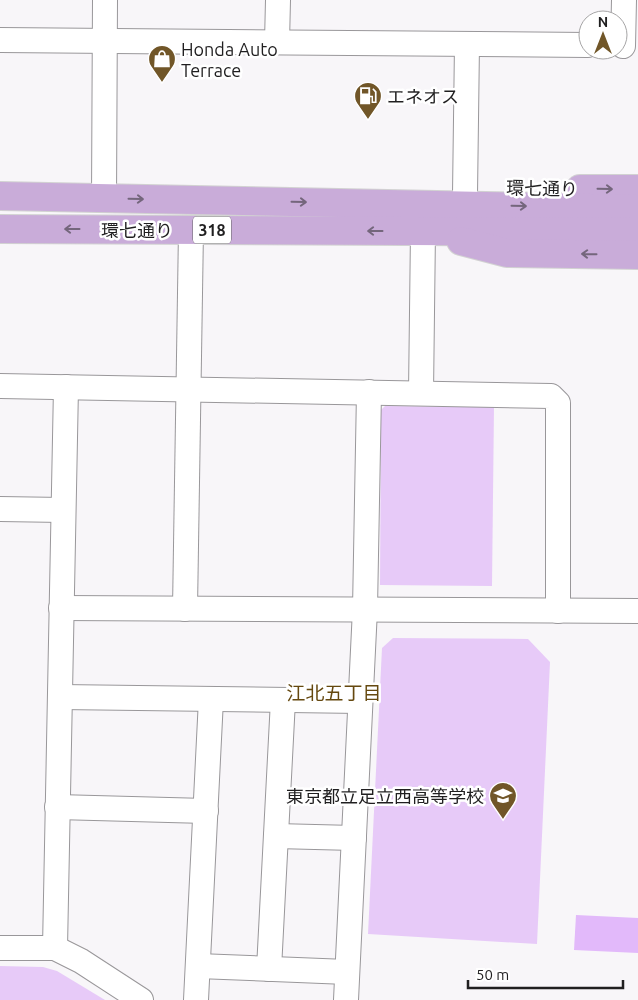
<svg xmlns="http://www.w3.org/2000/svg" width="638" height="1000" font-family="Ubuntu,'Noto Sans JP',sans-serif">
<rect width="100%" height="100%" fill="#f8f6f9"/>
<!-- green -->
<g fill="#e7caf8">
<polygon points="385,406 494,407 492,586 380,585 381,410"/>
<polygon points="393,638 528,639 550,662 537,944 368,934 382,648"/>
<polygon points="0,966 43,967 57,971 105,1000 0,1000"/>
</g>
<!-- water -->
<polygon fill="#e2b9fa" points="576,915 638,918 638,953 574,950"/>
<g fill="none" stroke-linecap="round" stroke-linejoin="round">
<defs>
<g id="minor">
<polyline points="0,40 588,45"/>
<polyline points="277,42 278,0"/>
<polyline points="623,46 624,0"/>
<polyline points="465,194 467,44"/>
<polyline points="104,198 105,0"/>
<polyline points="0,386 551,396 558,403 558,611"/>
<polyline points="421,393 423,231"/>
<polyline points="0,509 63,510"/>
<polyline points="61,608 638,611"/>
<polyline points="185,609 191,230"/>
<polyline points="60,697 360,701"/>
<polyline points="57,807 206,811"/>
<polyline points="276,836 354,838"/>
<polyline points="0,948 55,948 81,961 141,1000"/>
<polyline points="55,948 66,387"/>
<polyline points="198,966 347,972"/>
<polyline points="269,969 283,700"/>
<polyline points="196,1000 211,699"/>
<polyline points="346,1000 365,609 369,392"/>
</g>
<g id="major">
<polyline points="580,189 638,189"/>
<polyline points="0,196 638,209"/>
<polyline points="0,229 638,232"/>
<polyline points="461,241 507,253 638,255"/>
</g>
</defs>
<!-- minor casing -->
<use href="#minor" stroke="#99979a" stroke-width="26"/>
<!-- major casing -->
<use href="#major" stroke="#d2d2d2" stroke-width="30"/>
<!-- minor -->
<use href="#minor" stroke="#fff" stroke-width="24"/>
<!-- major -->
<use href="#major" stroke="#c9acd9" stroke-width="28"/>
</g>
<!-- one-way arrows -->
<defs><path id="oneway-shaft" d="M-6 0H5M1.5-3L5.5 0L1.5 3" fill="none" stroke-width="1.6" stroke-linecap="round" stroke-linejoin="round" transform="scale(1.25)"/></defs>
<g stroke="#74667c">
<use href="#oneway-shaft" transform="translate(605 189) rotate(1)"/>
<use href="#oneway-shaft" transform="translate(136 199) rotate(1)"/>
<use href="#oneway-shaft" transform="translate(299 202) rotate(1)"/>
<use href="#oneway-shaft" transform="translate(519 206) rotate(1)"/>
<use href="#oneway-shaft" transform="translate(72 229) rotate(-180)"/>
<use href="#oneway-shaft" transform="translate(375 231) rotate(180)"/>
<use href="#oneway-shaft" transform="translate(589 254) rotate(-179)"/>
</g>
<!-- icons -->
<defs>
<symbol id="shop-pin" viewBox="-11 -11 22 30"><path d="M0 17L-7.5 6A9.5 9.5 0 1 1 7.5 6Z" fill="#715628" stroke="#fff"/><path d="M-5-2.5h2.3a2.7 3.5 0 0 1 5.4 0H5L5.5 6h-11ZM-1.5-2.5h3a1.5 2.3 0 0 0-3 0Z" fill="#fff"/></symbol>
<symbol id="fuel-pin" viewBox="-11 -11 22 30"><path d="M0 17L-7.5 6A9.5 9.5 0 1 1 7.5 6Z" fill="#715628" stroke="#fff"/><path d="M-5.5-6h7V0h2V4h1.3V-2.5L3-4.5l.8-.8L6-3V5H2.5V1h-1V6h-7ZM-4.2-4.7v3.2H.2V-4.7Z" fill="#fff"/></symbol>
<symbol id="school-pin" viewBox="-11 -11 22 30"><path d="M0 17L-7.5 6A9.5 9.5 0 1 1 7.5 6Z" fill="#715628" stroke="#fff"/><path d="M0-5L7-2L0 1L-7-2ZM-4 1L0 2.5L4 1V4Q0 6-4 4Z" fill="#fff"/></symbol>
</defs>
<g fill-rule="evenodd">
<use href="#shop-pin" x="146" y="43" width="32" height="43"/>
<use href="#fuel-pin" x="352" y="80" width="32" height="43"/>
<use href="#school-pin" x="487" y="780" width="32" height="43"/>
</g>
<g text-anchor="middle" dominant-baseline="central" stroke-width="5" stroke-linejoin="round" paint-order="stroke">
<!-- shield labels -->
<rect fill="#fff" stroke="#636263" stroke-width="1" x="193" y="216.5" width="38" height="27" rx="4"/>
<g font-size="16" font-weight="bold" fill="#201f20">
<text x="212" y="230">318</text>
</g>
<!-- poi labels -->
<g font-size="18" fill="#201f20" stroke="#fff" text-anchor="start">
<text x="181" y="49">Honda Auto<tspan x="181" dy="21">Terrace</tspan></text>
<text x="387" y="96">エネオス</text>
<text x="484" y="796" text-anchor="end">東京都立足立西高等学校</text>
</g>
<!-- street labels -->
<g font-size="18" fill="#201f20" stroke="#fff">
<text transform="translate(542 188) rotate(1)">環七通り</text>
<text x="137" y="230">環七通り</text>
</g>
<!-- neighbourhood labels -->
<g font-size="19" fill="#65480f" stroke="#fff">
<text x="334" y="693">江北五丁目</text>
</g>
</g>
<!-- north arrow -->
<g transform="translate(603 35)"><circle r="24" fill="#ffffff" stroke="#a6a5a6"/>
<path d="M0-4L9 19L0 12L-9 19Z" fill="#715628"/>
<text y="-8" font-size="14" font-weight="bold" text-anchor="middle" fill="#201f20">N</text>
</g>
<!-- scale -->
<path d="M468 980v8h155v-8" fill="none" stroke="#201f20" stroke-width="2.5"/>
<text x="476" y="980" font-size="15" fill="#201f20" stroke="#ffffff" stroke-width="4" paint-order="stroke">50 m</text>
</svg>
